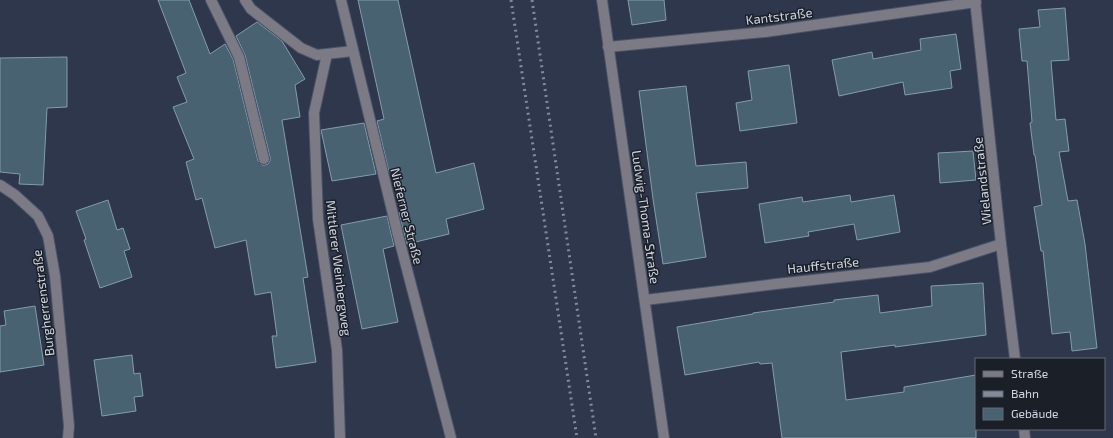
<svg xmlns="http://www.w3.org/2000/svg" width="1113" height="438" font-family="'Exo 2',sans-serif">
<rect width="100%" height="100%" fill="#2e374c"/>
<!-- building -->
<g fill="#496271" stroke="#829dad">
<polygon points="158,0 189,0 210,54 225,44 233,59 258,161 262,165 265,165 268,164 270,161 270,157 245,55 236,36 257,22 282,41 305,79 295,85 300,117 282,120 308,277 303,278 316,362 276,368 272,336 277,336 271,292 255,295 246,240 215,248 202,198 196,200 186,162 194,159 173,107 187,102 177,77 186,73"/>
<polygon points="358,0 398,0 436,173 474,163 484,209 446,219 449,234 407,244 399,213 404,212 395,171 389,172 377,121 384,119"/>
<polygon points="628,0 664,0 666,20 632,25"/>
<polygon points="1065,8 1069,60 1051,61 1056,120 1065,119 1069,151 1059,152 1068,201 1077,200 1085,244 1097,348 1072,351 1070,332 1052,334 1043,251 1041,251 1034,207 1042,205 1035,155 1034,155 1030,123 1032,122 1027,61 1022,61 1019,29 1040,27 1038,10"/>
<polygon points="956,34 961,69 950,71 952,88 905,95 903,82 839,96 832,60 872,52 873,59 921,50 920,39"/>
<polygon points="67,57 67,107 47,108 43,185 19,184 20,174 0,172 0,58"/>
<polygon points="789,65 797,123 740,131 736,103 752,100 748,71"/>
<polygon points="686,86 696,166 746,162 748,188 696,193 706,257 663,264 653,199 639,91"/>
<polygon points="364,123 376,174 332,181 321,130"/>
<polygon points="973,151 976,180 940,183 938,153"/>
<polygon points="850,195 851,202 894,195 900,232 857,240 854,224 808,232 809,236 765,243 759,204 802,197 803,202"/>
<polygon points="108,200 117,230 123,228 130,249 124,251 132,277 100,288 84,240 86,239 76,211"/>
<polygon points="387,216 394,246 383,249 398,322 362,329 341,225"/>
<polygon points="983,283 986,335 895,347 895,345 841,352 846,400 904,392 904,387 976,375 976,438 782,438 772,363 760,364 759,362 685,375 677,327 753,314 753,313 834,302 834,300 878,295 880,313 932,306 931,286"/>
<polygon points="35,306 44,365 0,372 0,326 6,325 4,311"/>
<polygon points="132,355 134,374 140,373 143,396 134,397 136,411 102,416 94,360"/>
</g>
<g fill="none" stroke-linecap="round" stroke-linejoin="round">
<defs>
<g id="minor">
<polyline points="211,0 239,57 264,159"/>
<polyline points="245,0 251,9 301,48 317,55 353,51"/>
<polyline points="341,0 398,235 451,438"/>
<polyline points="602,0 664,438"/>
<polyline points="975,0 1001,244 1015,359"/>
<polyline points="608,47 765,32 976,2"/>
<polyline points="327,54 314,113 318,219 337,350 340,438"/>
<polyline points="0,185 15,195 38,216 48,236 55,276 69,426 68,438"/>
<polyline points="645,300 776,284 930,267 1001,244"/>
<polyline points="1024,429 1025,438"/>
</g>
</defs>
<!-- minor casing -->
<use href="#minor" stroke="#4b5467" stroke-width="12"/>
<!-- minor -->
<use href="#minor" stroke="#7c7a85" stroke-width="10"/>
<!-- rail -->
<g stroke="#838b9b" stroke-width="3" stroke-dasharray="2 4" stroke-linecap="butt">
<polyline points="511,0 577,438"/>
<polyline points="532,0 596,438"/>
</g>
</g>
<g text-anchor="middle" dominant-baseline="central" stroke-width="3" stroke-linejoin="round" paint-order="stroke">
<!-- street labels -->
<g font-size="13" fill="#d0d6e3" stroke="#1b1f28">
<text transform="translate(779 16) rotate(-7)">Kantstraße</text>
<text transform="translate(982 181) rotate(-96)">Wielandstraße</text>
<text transform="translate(407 216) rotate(76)">Nieferner Straße</text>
<text transform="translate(646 217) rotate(82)">Ludwig-Thoma-Straße</text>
<text transform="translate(823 265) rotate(-6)">Hauffstraße</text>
<text transform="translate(339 268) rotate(83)">Mittlerer Weinbergweg</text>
<text transform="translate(43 303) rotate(-97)">Burgherrenstraße</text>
</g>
</g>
<!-- legend -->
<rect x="975" y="358" width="130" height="72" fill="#1b1f28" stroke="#636873"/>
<rect x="983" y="371" width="20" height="6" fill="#7c7a85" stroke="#636873"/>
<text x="1011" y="378" font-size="12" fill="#d0d6e3">Straße</text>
<rect x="983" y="391" width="20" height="6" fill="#838b9b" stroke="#636873"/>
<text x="1011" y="398" font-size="12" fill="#d0d6e3">Bahn</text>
<rect x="983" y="408" width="20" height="12" fill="#496271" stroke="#636873"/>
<text x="1011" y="418" font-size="12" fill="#d0d6e3">Gebäude</text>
</svg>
